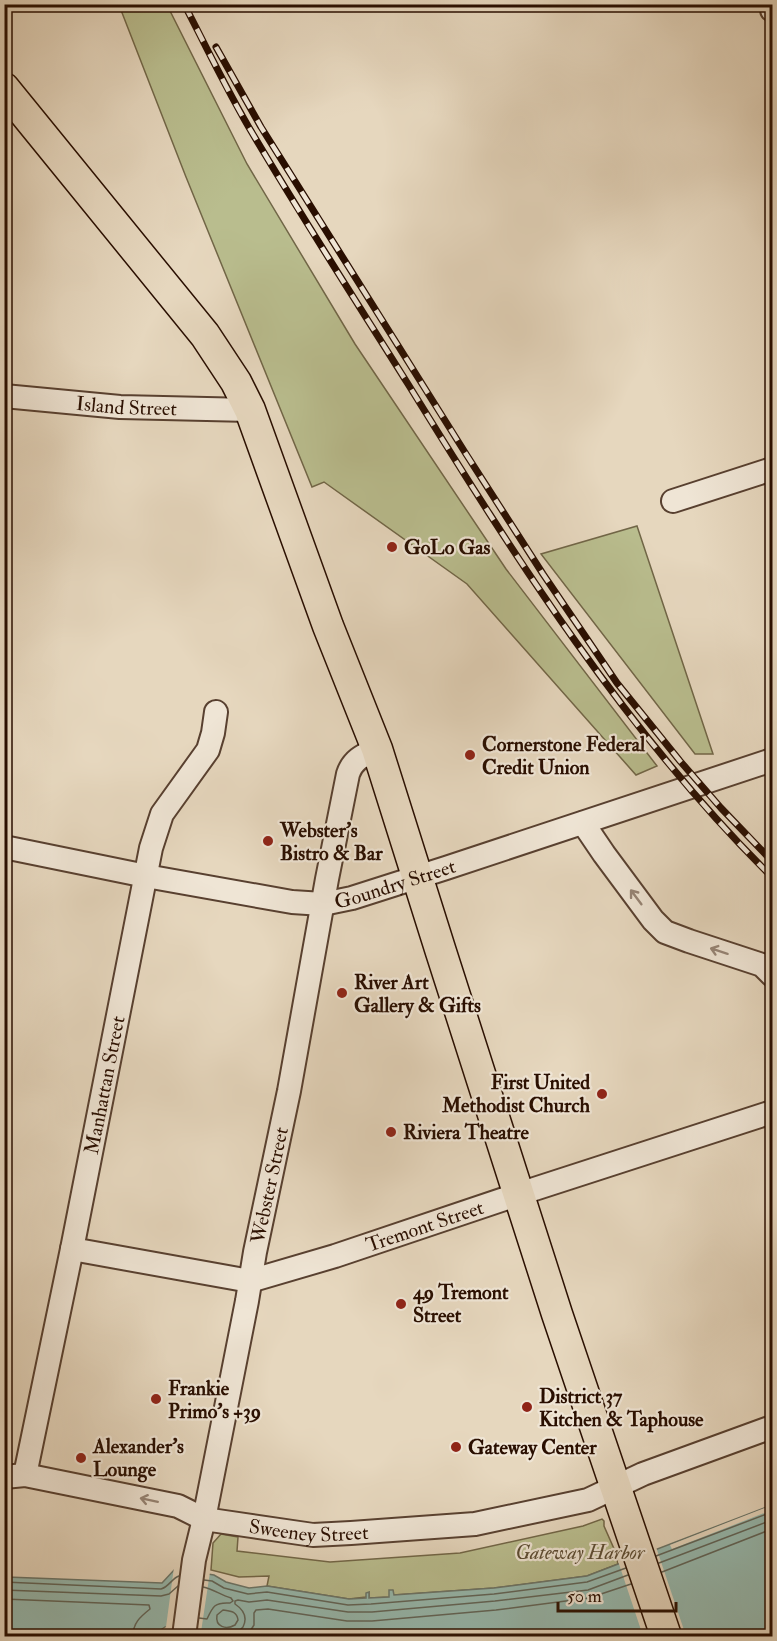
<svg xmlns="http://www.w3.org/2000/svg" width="777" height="1641" font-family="'IM FELL Double Pica',serif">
<rect width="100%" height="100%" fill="#e6d7be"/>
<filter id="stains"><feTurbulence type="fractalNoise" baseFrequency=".00333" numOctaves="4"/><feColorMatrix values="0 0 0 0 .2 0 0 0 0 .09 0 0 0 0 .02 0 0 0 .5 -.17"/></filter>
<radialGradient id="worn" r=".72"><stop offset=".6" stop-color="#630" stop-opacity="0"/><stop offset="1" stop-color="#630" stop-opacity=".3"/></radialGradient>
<!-- green -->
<g fill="#b9bd8e" stroke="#716647" stroke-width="1.5">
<polygon points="119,5 167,5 247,164 355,344 506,569 657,766 636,775 467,584 324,482 312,487 186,177"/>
<polygon points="637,526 713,754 695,754 541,554"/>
<polygon points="602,1519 604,1521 604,1526 615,1551 618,1564 587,1576 494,1588 393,1595 393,1590 390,1597 369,1598 369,1593 366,1597 349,1599 267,1586 269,1576 239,1577 211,1570 213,1543 221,1534 238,1537 237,1551 330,1562 460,1553 583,1526"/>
</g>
<!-- water -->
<polygon fill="#96bab0" stroke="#6a756a" stroke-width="1.5" points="772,1505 772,1636 205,1636 201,1632 165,1627 155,1634 156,1636 5,1636 5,1572 7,1572 7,1577 162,1583 175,1569 214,1575 226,1582 249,1588 267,1586 349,1599 366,1598 366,1593 369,1592 369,1598 389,1597 389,1590 393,1590 394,1595 494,1588 587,1576"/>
<!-- pier -->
<g fill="#e6d7be">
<polygon points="772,1505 772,1510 672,1549 670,1545"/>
<polygon points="656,1547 686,1636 643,1636 618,1561"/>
<polygon points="174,1567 210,1572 201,1632 205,1636 165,1630 159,1635 159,1636 156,1636 155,1635 166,1627"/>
</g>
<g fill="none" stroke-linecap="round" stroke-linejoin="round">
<!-- shore -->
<g stroke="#606458" stroke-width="1.5">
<polyline points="656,1556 772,1512"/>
<polyline points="659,1563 772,1520"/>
<polyline points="662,1572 772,1529"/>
<polyline points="204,1580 212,1581 224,1588 248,1594 267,1592 348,1605 371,1604 494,1594 587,1582 626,1568"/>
<path d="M4,1582L161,1589C169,1587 172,1578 179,1576"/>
<polyline points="4,1590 161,1596 169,1594 178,1586"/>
<path d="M4,1599L149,1605L150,1609C140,1617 133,1623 133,1636"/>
<path d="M223,1610C230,1611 237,1611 238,1620L235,1625C226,1630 215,1627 217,1615Z"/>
<path d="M199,1618L207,1619C213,1606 215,1602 230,1603L233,1601L231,1598C221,1595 213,1589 203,1587"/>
<path d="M217,1636L219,1634L233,1635L239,1631L243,1627C248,1617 244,1610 235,1604V1601L238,1600L249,1602L267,1600L348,1612H372L495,1601L588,1590L628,1575"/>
<polyline points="247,1636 254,1625 254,1613 256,1610 268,1609 347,1621 372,1621 496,1610 589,1598 631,1584"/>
</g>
<defs>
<g id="minor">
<polyline points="771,4 772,10"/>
<path id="s1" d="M4,396L120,407L250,410"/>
<polyline points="673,501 772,469"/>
<polyline points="583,823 604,854 653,920 665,932 689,941 762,965 772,975"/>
<path id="s2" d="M4,847L146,876L292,902L323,904L352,898L446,868L772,760"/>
<path id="s3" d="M72,1249L250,1281L335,1256L519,1194L772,1112"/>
<path id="s4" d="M25,1475L72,1249L151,848L162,814L208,750L213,733L216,712"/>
<path id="s5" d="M4,1477L25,1475L178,1506L204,1519L313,1535L351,1533L475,1524L588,1500L643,1474L772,1427"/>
<path id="s6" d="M184,1636L194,1560L204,1519L247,1301L255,1252L289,1091L327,879L348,774C353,759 364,755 377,749"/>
</g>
<polyline id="major" points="4,88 205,335 236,382 250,410 328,626 377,749 441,952 557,1314 666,1636"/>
</defs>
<!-- minor casing -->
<use href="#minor" stroke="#584030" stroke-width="26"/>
<!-- major casing -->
<use href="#major" stroke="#290e00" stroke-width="33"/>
<!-- minor -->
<use href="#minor" stroke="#efe5d5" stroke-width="22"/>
<!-- major -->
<use href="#major" stroke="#e6d7be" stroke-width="30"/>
<defs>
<g id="rail">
<path d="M184,4C207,48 228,93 254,136C303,219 356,301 408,384C515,557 626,733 772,877"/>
<polyline points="216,47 261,127 466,454 543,574 617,683 680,761 721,808 772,861"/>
</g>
</defs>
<!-- rail casing -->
<use href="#rail" stroke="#290e00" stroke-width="7"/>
<!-- rail -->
<use href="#rail" stroke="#efe5d5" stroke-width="4.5" stroke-dasharray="14" stroke-linecap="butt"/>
</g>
<!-- one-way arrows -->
<defs><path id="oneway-shaft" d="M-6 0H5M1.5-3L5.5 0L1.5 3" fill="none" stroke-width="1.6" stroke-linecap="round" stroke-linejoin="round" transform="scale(1.5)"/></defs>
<g stroke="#968475">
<use href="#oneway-shaft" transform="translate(636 897) rotate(-127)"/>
<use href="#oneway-shaft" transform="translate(719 951) rotate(-162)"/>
<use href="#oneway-shaft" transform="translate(149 1500) rotate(-168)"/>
</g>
<!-- markers -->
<g fill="#8f2418" stroke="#efe5d5" stroke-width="2">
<circle cx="392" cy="547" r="6"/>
<circle cx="470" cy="755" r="6"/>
<circle cx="268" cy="841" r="6"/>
<circle cx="342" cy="993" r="6"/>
<circle cx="602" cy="1094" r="6"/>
<circle cx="391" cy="1132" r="6"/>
<circle cx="401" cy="1304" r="6"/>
<circle cx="156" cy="1399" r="6"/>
<circle cx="527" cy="1407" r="6"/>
<circle cx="456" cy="1447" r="6"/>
<circle cx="81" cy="1458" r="6"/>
</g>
<g text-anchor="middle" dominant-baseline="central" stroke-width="4.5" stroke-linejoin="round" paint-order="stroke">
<!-- street labels -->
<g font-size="20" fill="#290e00" stroke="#efe5d5">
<text stroke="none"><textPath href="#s1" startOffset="123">Island Street</textPath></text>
<text stroke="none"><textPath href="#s2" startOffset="399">Goundry Street</textPath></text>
<text stroke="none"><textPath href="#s4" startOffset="398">Manhattan Street</textPath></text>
<text stroke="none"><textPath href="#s6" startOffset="459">Webster Street</textPath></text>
<text stroke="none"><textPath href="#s3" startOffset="364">Tremont Street</textPath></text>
<text stroke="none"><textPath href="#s5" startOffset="312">Sweeney Street</textPath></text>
</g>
<!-- poi labels -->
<g font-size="20" font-weight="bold" fill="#290e00" stroke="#efe5d5" text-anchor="start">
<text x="404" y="547">GoLo Gas</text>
<text x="482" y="744">Cornerstone Federal<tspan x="482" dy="23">Credit Union</tspan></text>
<text x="280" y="830">Webster's<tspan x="280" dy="23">Bistro &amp; Bar</tspan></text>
<text x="354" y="982">River Art<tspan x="354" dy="23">Gallery &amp; Gifts</tspan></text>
<text x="590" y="1082" text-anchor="end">First United<tspan x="590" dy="23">Methodist Church</tspan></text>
<text x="403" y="1132">Riviera Theatre</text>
<text x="413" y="1292">49 Tremont<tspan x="413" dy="23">Street</tspan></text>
<text x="168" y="1388">Frankie<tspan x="168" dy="23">Primo's +39</tspan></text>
<text x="539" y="1396">District 37<tspan x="539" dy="23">Kitchen &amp; Taphouse</tspan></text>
<text x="93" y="1446">Alexander's<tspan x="93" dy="23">Lounge</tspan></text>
<text x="468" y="1447">Gateway Center</text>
</g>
<!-- park labels -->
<g font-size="20" font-style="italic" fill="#5b4b32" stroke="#efe5d5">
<text x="580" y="1552">Gateway Harbor</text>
</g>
</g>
<!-- margin -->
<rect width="777" height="1641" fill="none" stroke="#e6d7be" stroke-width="24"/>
<rect x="6" y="6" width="765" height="1629" fill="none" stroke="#290e00" stroke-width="3"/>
<rect x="12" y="12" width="753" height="1617" fill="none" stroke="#290e00" stroke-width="1.5"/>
<!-- scale -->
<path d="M558 1602v9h118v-9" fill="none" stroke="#290e00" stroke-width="3"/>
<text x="567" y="1602" font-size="18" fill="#290e00" stroke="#efe5d5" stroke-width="4.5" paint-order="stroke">50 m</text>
<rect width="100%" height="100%" filter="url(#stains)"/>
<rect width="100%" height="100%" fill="url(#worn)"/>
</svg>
